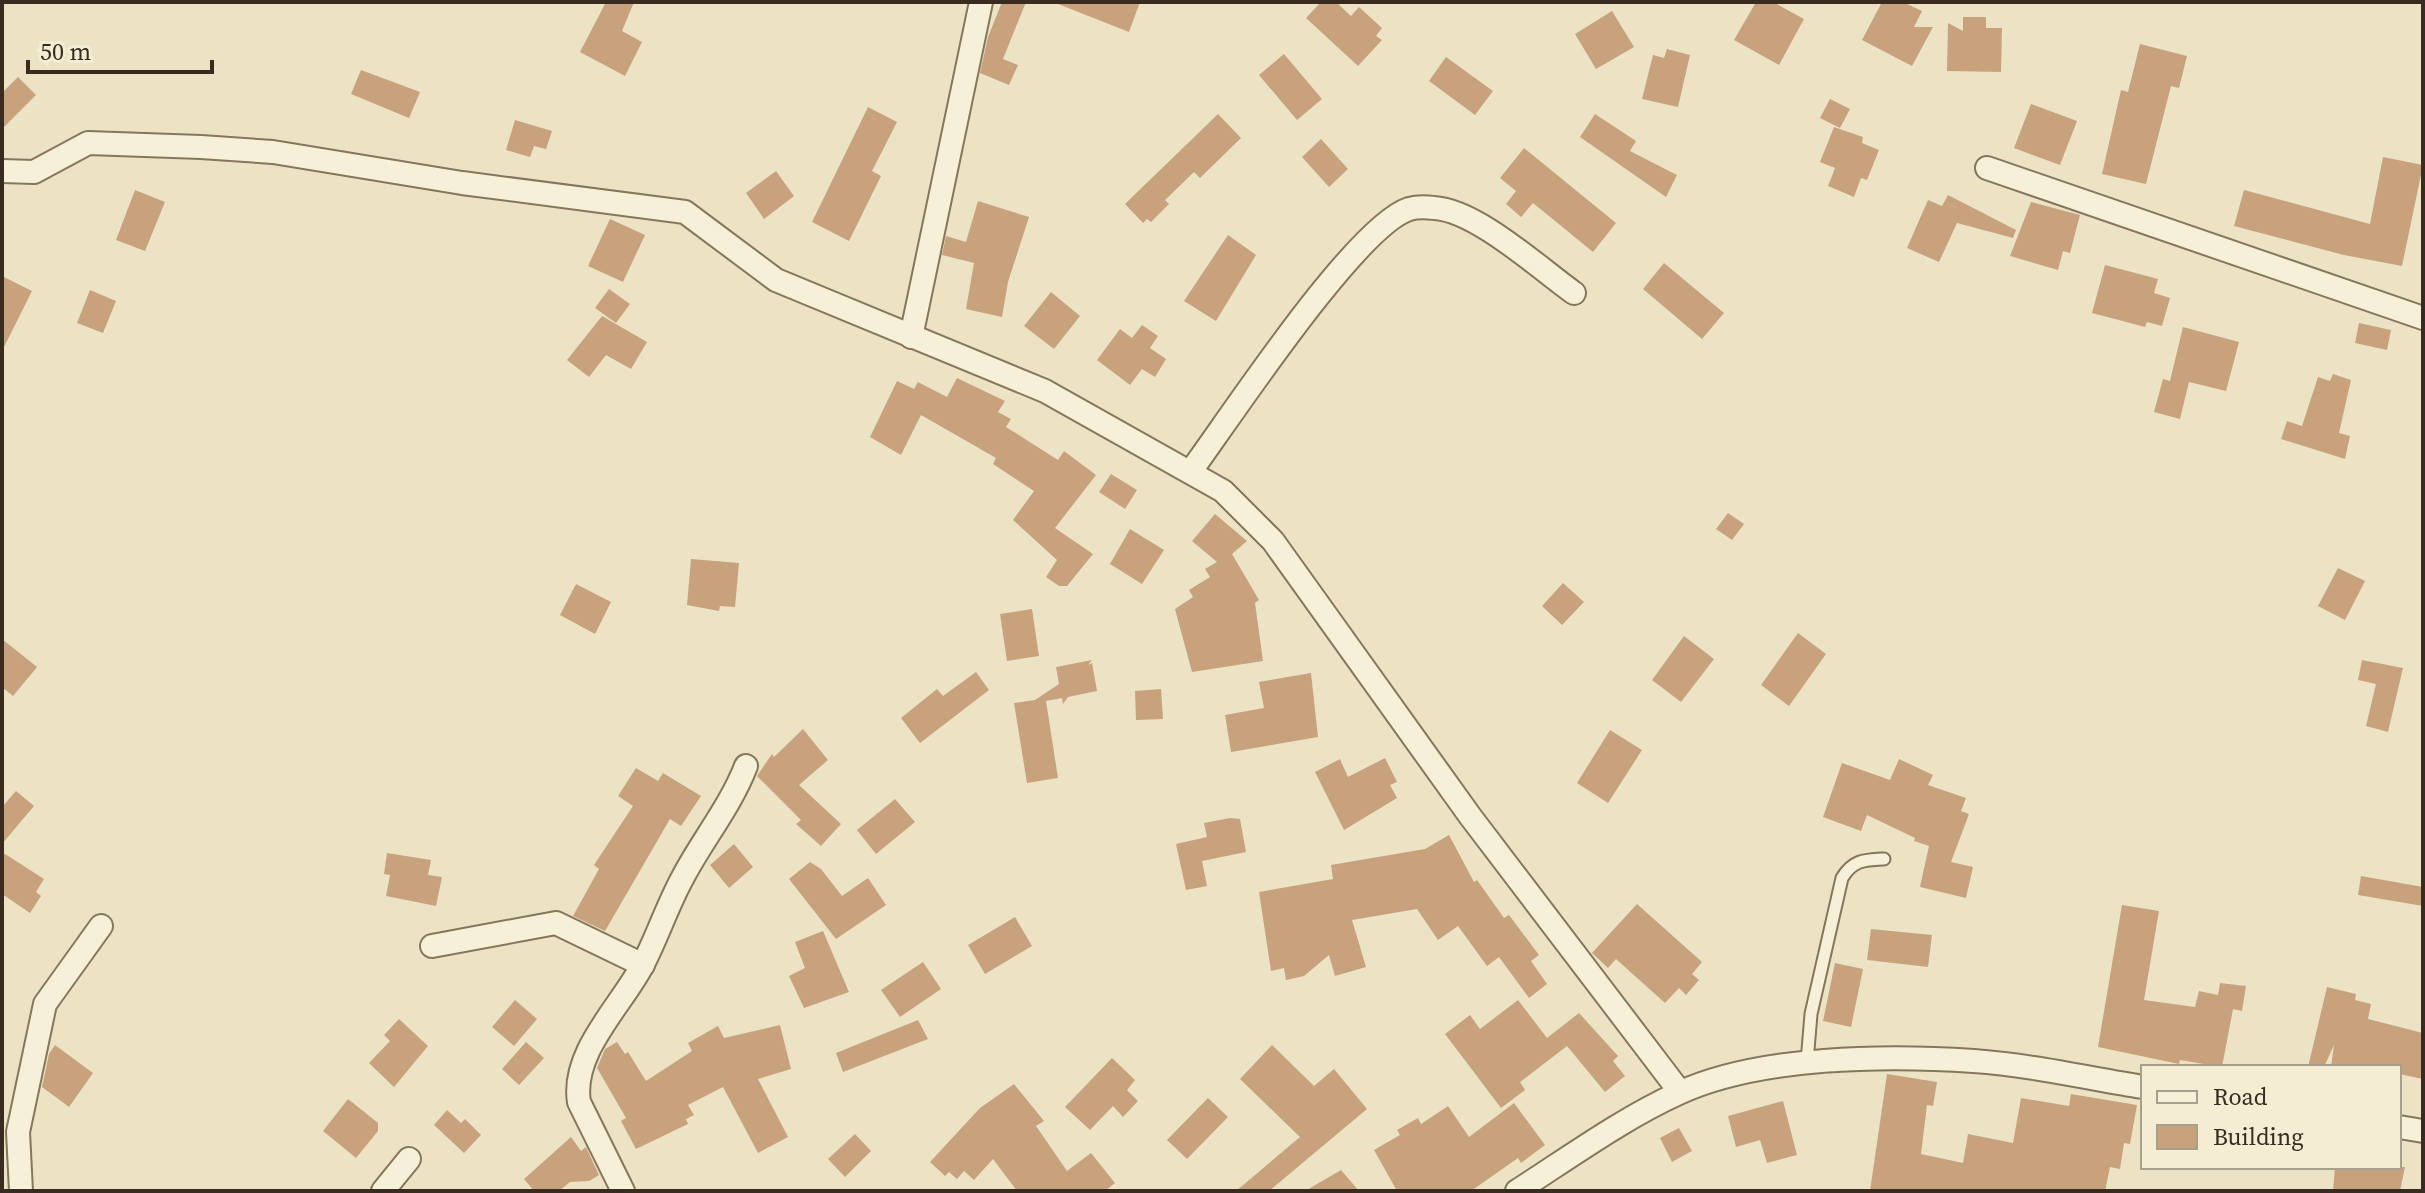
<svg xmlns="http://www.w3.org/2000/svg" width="2425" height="1193" font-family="'Source Serif 4',serif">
<rect width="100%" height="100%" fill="#ece3c5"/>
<!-- building -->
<g fill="#c8a27d">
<polygon points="606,2 634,2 622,31 642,42 625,76 580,52"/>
<polygon points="1002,2 1026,2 1003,59 1018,65 1009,85 980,73 988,37"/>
<polygon points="1053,2 1140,2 1129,32"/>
<polygon points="1321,2 1336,2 1351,16 1359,7 1382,28 1376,36 1382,40 1358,66 1306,18"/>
<polygon points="1756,2 1773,2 1804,19 1779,65 1734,40"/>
<polygon points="1882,2 1903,2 1922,11 1914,27 1933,27 1912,66 1862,40"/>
<polygon points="1612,11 1634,47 1596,69 1575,34"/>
<polygon points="1963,17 1986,17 1986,28 2002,28 2001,72 1947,71 1948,23 1963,31"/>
<polygon points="2140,44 2187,56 2179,88 2171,86 2146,184 2102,174 2121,90 2128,92"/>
<polygon points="1667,49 1690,55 1678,107 1642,99 1653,55 1664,58"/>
<polygon points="1284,54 1322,99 1297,120 1259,75"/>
<polygon points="1446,57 1493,91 1475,115 1429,81"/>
<polygon points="361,70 420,92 409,118 351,94"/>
<polygon points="18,77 36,95 2,129 2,93"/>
<polygon points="1830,99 1850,109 1840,128 1820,118"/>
<polygon points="2031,104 2077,121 2060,165 2014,148"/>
<polygon points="868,107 897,122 872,171 881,176 849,241 812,222"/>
<polygon points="1218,114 1241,138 1200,178 1194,172 1165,200 1169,204 1151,222 1147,219 1143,223 1125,204"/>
<polygon points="1595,114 1636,141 1630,151 1677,175 1666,197 1580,137"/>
<polygon points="515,120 552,131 546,149 534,146 530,157 506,150"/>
<polygon points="1834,127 1863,137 1862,143 1879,150 1867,180 1861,178 1854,197 1828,186 1835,168 1820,162"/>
<polygon points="1321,139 1348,169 1329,187 1302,157"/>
<polygon points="1524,148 1616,223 1593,252 1533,203 1521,217 1506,204 1516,191 1500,178"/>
<polygon points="2383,157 2423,165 2402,266 2344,255 2234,226 2244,190 2370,224"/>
<polygon points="776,171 794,196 764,219 746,193"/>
<polygon points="135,190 165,202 145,251 116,240"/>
<polygon points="1948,195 2016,230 2013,238 1957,223 1939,262 1907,248 1928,200 1942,206"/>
<polygon points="978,201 1029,217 1008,282 1002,317 966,309 974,263 942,255 946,236 966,242"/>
<polygon points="2031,202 2080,215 2070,253 2063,251 2058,270 2010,256"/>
<polygon points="610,219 645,235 623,282 588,266"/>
<polygon points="1228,235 1256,255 1216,321 1184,301"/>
<polygon points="1664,263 1724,313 1702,339 1643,289"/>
<polygon points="2105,265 2158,279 2154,293 2170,298 2162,326 2147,322 2145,327 2092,313"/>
<polygon points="2,276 32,291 2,351"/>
<polygon points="609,289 630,304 616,323 595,308"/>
<polygon points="90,290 116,301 103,333 77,323"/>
<polygon points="1051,292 1080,316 1054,349 1024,326"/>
<polygon points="602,316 647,342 631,369 606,355 589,377 567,360"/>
<polygon points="2359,323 2391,330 2387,350 2355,343"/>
<polygon points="1142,325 1158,336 1150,348 1166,359 1155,377 1142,369 1130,385 1097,360 1120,329 1132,338"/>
<polygon points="2183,327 2239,342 2226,391 2189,382 2180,419 2154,412 2163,379 2170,381"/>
<polygon points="2333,374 2351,380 2339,433 2350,436 2345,459 2281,439 2287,421 2302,426 2318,377 2330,381"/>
<polygon points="957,378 1005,401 998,412 1011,419 1006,427 1058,460 1064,451 1096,475 1055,528 1093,554 1067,586 1059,586 1046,577 1057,560 1013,520 1034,491 993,464 996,458 921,415 901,455 870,437 897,381 914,389 918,382 947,397"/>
<polygon points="1111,474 1137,490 1125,509 1099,492"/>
<polygon points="1728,513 1744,524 1732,540 1716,529"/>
<polygon points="1215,514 1247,541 1232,554 1259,600 1255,603 1263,661 1192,672 1175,609 1193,597 1189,590 1210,577 1205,569 1217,562 1192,541"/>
<polygon points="1130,529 1164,550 1142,584 1110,564"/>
<polygon points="691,559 739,563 735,607 720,606 719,611 687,605"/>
<polygon points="2338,568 2365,581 2345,620 2318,606"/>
<polygon points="1563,583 1584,602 1562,625 1542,606"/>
<polygon points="576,584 611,602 595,634 560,615"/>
<polygon points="1032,609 1039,656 1007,661 1000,614"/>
<polygon points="1798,633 1826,654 1789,706 1761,685"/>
<polygon points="1684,636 1714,659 1681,702 1652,680"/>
<polygon points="2,639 37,667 13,696 2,687"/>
<polygon points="1092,660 1088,665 1092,663 1097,691 1068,697 1063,704 1062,698 1046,701 1058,778 1027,783 1014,703 1035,700 1059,684 1056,667"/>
<polygon points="2362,660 2403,668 2388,732 2366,726 2376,684 2358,680"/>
<polygon points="976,672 989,690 920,743 901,718 937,689 943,696"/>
<polygon points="1311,673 1318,737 1231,752 1225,715 1264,708 1259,682"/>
<polygon points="1161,689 1163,719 1136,720 1135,691"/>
<polygon points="803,729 828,760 799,785 841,824 821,846 796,824 801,820 757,776 772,754 774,757"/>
<polygon points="1610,730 1642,750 1608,803 1577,783"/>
<polygon points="1385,758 1397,782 1390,785 1397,798 1344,830 1315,772 1340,759 1348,777"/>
<polygon points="1899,759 1933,775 1928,785 1966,798 1961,811 1969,814 1951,862 1973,867 1966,898 1920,887 1929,846 1914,841 1915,838 1867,815 1861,831 1823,817 1842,763 1890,780"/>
<polygon points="636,768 658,781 663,773 701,796 681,826 670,819 605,931 573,916 599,869 594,865 633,806 618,796"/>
<polygon points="16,791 34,806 2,844 2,807"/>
<polygon points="895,799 915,822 876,854 857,830"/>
<polygon points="1230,818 1240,819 1246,852 1202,861 1207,886 1186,890 1176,844 1207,837 1204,823"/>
<polygon points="1449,835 1474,882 1477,880 1504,918 1509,915 1539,955 1531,961 1547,984 1529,998 1499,957 1487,966 1458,926 1438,940 1417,909 1352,920 1366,967 1335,976 1329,955 1304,976 1286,980 1284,968 1271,971 1259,892 1333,879 1331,865 1425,849"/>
<polygon points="734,844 753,867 729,888 710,865"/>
<polygon points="2,852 44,879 36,892 41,896 30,913 2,894"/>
<polygon points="387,853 431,860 428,875 442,877 436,906 386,896 390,875 384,874"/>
<polygon points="810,862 821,869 842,896 868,878 886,905 836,939 789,879"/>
<polygon points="2361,876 2423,887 2423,906 2358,895"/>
<polygon points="1637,904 1702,962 1692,974 1699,980 1686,995 1679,988 1665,1003 1616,959 1608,968 1592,953"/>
<polygon points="2122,905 2159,911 2144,1000 2195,1007 2199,991 2218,995 2220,983 2246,986 2242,1011 2233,1009 2222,1067 2180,1060 2179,1064 2098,1047"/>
<polygon points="1015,917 1032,946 985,974 968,945"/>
<polygon points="1871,929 1932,935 1928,967 1867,960"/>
<polygon points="823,931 849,992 804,1008 789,976 805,968 795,942"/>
<polygon points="923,962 941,989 900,1017 881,990"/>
<polygon points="1835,963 1863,969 1851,1027 1823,1021"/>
<polygon points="2327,987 2356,994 2355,1000 2371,1004 2368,1019 2423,1033 2423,1079 2399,1074 2399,1067 2331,1067 2334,1045 2324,1067 2308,1067"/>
<polygon points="515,1000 537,1019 514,1046 492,1027"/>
<polygon points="1518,1000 1547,1038 1579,1013 1618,1056 1613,1061 1625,1076 1605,1092 1567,1046 1520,1082 1525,1090 1501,1108 1445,1034 1470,1015 1480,1029"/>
<polygon points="399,1019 428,1046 394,1087 369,1063 390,1041 384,1035"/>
<polygon points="918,1020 928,1039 843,1072 836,1053"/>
<polygon points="780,1025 791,1069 758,1079 788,1137 758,1153 723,1087 688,1105 694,1115 686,1119 688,1124 636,1149 621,1121 626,1118 597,1068 605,1049 617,1042 625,1054 628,1052 646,1081 692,1051 688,1043 718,1026 724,1038"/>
<polygon points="526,1042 544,1058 519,1085 502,1069"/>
<polygon points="55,1045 93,1073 69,1107 42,1087 49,1054"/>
<polygon points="1272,1045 1314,1086 1334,1069 1367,1109 1269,1191 1236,1191 1300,1137 1240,1079"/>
<polygon points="1112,1058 1135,1080 1127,1090 1138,1101 1123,1117 1113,1106 1090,1130 1065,1107"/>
<polygon points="1887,1074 1937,1082 1933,1106 1927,1105 1921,1154 1963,1163 1968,1134 2013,1143 2021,1098 2069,1106 2071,1094 2137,1105 2130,1144 2124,1143 2120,1169 2110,1167 2105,1191 1870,1191"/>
<polygon points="1014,1084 1044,1121 1036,1126 1067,1171 1091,1153 1115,1183 1105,1191 1017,1191 993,1159 974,1180 964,1171 957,1179 949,1172 945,1176 930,1162 980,1108"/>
<polygon points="1208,1098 1228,1117 1187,1159 1167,1140"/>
<polygon points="348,1099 378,1123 378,1131 356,1158 323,1131"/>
<polygon points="1783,1101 1797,1155 1767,1163 1760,1140 1736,1147 1728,1116"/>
<polygon points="1514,1103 1545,1145 1521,1163 1518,1158 1471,1191 1397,1191 1374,1150 1400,1135 1397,1130 1418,1118 1421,1124 1448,1106 1469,1137"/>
<polygon points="447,1110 461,1123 465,1119 481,1135 464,1153 434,1125"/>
<polygon points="1679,1128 1692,1151 1672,1162 1660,1138"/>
<polygon points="855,1134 871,1151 845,1177 828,1159"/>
<polygon points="571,1137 581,1151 586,1147 599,1175 589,1181 570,1182 559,1191 534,1191 524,1179"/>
<polygon points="2335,1167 2405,1167 2400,1191 2333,1191"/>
<polygon points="1341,1170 1359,1191 1305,1191"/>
</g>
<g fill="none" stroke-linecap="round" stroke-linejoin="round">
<defs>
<path id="service" d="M1807,1062L1811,1014L1842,878C1853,860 1864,860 1884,859"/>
<g id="minor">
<polyline points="1987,168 2423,318"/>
<polyline points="2,171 34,172 88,143 201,147 273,152 462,183 685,212 776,280 1045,391 1223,491 1273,541 1470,816 1680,1092"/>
<polyline points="911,337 981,2"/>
<path d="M1191,471C1230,418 1355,227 1409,209C1416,207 1427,207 1434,208C1476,210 1539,268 1574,293"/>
<polyline points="432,946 556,923 643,965"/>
<polyline points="2399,1127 2423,1131"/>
<polyline points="21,1191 18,1132 45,1004 101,926"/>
<polyline points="383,1191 409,1159"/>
<path d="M623,1191L579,1102C571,1053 620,1007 642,966C657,938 667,906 683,877C703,839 730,807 746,766"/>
<path d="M1517,1191C1570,1157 1622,1119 1679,1093C1759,1056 1887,1055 1974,1061C2030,1065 2087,1078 2143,1087"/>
</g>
</defs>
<!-- service casing -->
<use href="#service" stroke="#86765c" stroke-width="15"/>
<!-- minor casing -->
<use href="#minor" stroke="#86765c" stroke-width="26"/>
<!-- service -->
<use href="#service" stroke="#f7f0d8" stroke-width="11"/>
<!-- minor -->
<use href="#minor" stroke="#f7f0d8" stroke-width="22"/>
</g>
<!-- border -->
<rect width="2425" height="1193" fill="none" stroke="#372c1f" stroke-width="8"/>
<!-- legend -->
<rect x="2141" y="1065" width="260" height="104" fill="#f4edd4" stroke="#a8a08c" stroke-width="2"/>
<rect x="2157" y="1091" width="40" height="12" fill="#f7f0d8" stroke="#a8a08c" stroke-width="2"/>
<text x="2213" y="1105" font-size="24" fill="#372c1f">Road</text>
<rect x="2157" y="1125" width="40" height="24" fill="#c8a27d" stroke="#a8a08c" stroke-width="2"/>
<text x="2213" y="1145" font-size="24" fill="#372c1f">Building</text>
<!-- scale -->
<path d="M28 60v12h184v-12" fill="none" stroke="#372c1f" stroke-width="4"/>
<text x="40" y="60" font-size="24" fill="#372c1f" stroke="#f4edd4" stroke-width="6" paint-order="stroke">50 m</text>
</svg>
